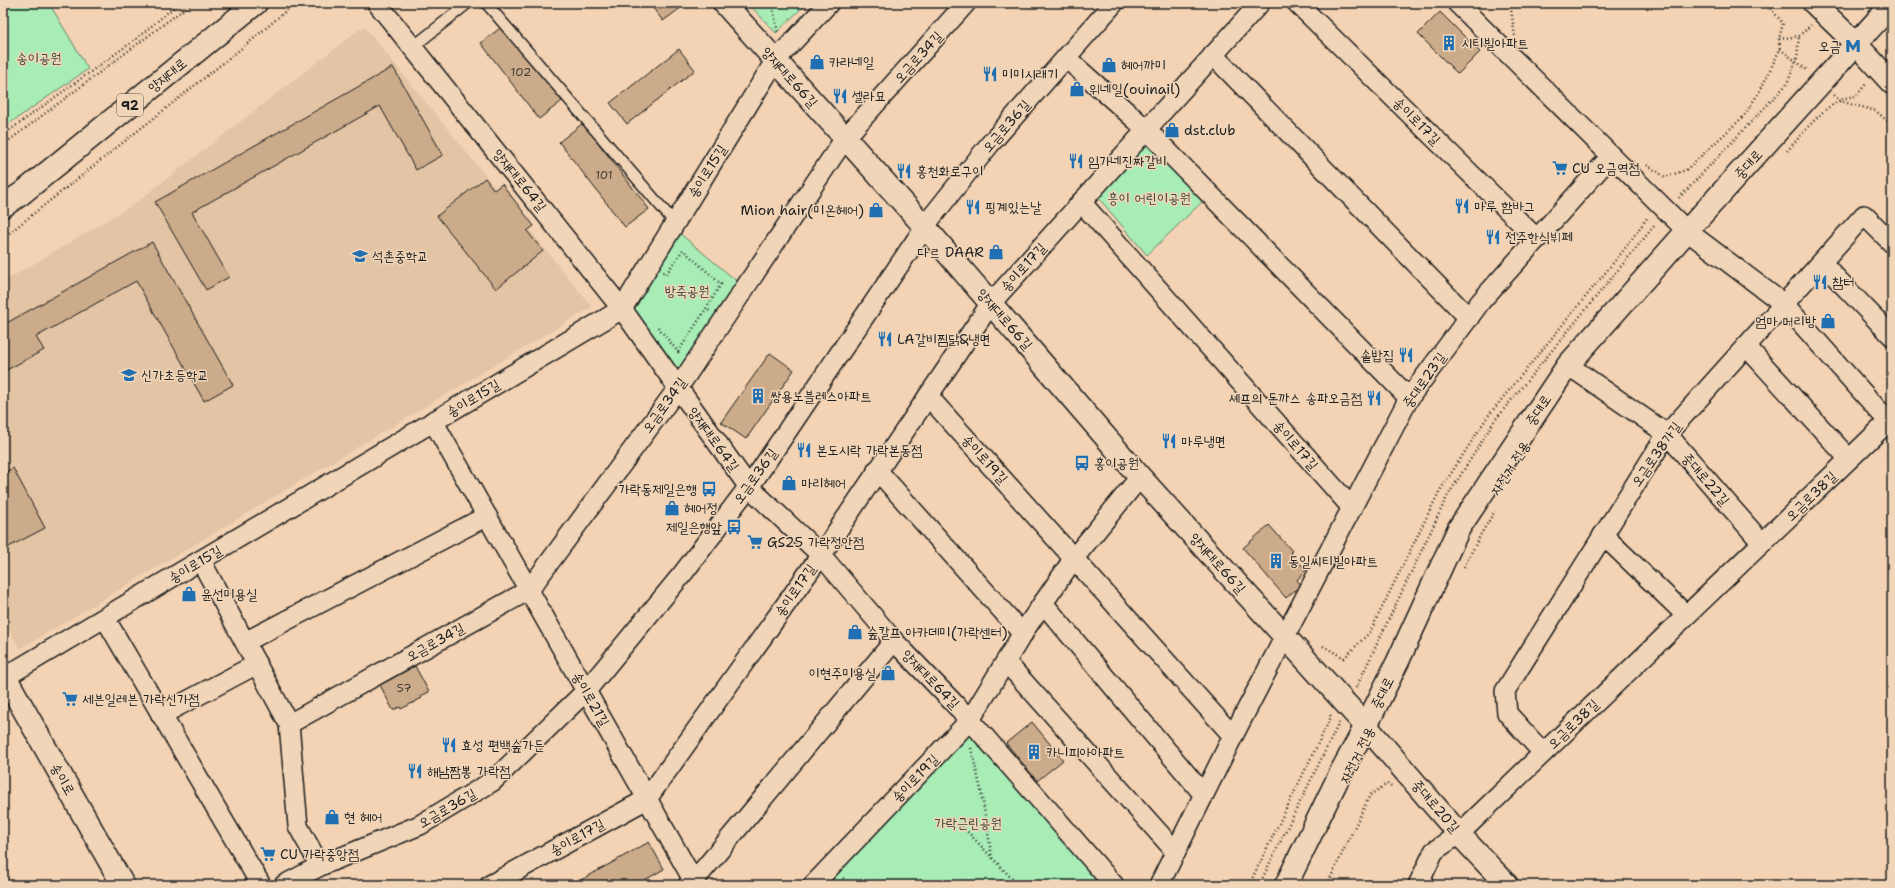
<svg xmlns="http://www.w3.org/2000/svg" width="1895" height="888" font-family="'Shantell Sans','Poor Story',sans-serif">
<rect width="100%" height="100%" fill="#f3d3b3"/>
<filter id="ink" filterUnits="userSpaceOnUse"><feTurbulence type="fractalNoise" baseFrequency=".025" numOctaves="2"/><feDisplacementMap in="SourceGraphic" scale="8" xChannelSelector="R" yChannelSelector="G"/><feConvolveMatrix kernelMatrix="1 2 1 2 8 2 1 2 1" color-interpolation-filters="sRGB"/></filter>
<g filter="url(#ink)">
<!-- built -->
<polygon fill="#e3c4a4" points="364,26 592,307 20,649 3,619 3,282 133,205"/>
<!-- green -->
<g fill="#a8ecb6" stroke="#628469">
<polygon points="3,3 49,3 88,69 3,128"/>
<polygon points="748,3 807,3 776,33"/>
<polygon points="1147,139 1204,200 1147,255 1096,195"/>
<polygon points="678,232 739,283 676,373 631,309"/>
<polygon points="970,730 1100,885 823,885"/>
</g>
<!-- building -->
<g fill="#cbab8a" stroke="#1c1c1c">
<polygon points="649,3 686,3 686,4 663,21"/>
<polygon points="1440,12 1480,52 1458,74 1418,34"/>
<polygon points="504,25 562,101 539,119 481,43"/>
<polygon points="679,49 695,70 627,124 610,103"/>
<polygon points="393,67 443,155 416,170 380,106 192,212 229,277 206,290 155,202"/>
<polygon points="583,123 649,209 625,227 559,142"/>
<polygon points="485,178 494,190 502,184 534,226 527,231 543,251 496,289 437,216"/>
<polygon points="152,242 233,385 204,401 136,281 36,337 44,350 3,372 3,325"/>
<polygon points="770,353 794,370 746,439 721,422"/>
<polygon points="13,468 45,528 3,550 3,473"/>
<polygon points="1269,525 1292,551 1290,552 1306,570 1297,580 1301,585 1286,598 1243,548"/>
<polygon points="415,666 429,692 421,696 422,698 401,709 400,707 393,710 380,685"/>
<polygon points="1032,722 1063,760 1037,781 1006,743"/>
<polygon points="649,842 664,869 636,885 572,885"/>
</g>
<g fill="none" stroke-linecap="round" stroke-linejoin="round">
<defs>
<g id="lane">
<polyline points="486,3 675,223"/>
<polyline points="413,47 468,3"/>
</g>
<g id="street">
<polyline points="377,3 622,309 748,486 821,555 894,641 970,720 1114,885"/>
<polyline points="1297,3 1537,239"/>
<polyline points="1457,3 1687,231 1785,305 1888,421"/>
<polyline points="1213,55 1469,318"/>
<polyline points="1066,58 1146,129 1409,398"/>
<polyline points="1081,202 1352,508"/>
<polyline points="1822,263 1892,336"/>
<polyline points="1746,346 1849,459"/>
<polyline points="1568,365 1667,434 1762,543"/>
<polyline points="928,396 1233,736"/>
<polyline points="433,421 696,885"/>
<polyline points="877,470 1023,634"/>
<polyline points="1603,535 1686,615"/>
<polyline points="201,561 289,724 298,826 320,866"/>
<polyline points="1043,603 1204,795"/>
<polyline points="105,618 261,885"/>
<polyline points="245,642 487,516"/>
<polyline points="1006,662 1176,852"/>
<polyline points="5,677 622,309 775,61 829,3"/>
<polyline points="161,715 257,664"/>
<polyline points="289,724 529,590 678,388 845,138 966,3"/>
<polyline points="1543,753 1507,713 1505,691 1667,434 1864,215 1892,243"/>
<polyline points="284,885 320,866 420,825 493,781 586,691 684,572 756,477 931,218 990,144 1114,3"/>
<polyline points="490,885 647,799 821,555 991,303 1260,3"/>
<polyline points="688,885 694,881 894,641"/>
<polyline points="813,885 970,720 1026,628 1074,558 1140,477"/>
<polyline points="1159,885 1233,736 1409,398 1481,301 1611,156"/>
<polyline points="1418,885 1434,851 1459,834 1892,418"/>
</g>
<g id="secondary">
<polyline points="724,3 925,227 1140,477 1366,726 1459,834 1507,885"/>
<polyline points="1814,3 1856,44 1892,83"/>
<polyline points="3,673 123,885"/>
<polyline points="1286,885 1341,772 1366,726 1398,661 1459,528 1568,365 1687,231 1892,4"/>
</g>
<polyline id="primary" points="3,206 21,194 256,3"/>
</defs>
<!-- lane casing -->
<use href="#lane" stroke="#1c1c1c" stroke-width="13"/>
<!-- street casing -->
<use href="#street" stroke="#1c1c1c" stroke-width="22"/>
<!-- secondary casing -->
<use href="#secondary" stroke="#1c1c1c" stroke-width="25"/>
<!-- primary casing -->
<use href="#primary" stroke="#1c1c1c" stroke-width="25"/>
<!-- path -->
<g stroke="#1c1c1c" stroke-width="2.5" stroke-dasharray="1 3" stroke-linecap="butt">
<polyline points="772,3 778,34"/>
<polyline points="1510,3 1515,36"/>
<polyline points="1779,39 1799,36 1811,25"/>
<polyline points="1780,49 1807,70"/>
<polyline points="3,64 10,72 3,77"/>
<polyline points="1834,95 1840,101 1876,111 1892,125"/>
<polyline points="3,135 136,39 179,3"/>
<polyline points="3,145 192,3"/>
<path d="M1787,151C1806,131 1827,98 1856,96L1867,83"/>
<polyline points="1647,165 1665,177 1686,170 1744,116 1761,89 1780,49 1779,39 1783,23 1765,3"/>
<polyline points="1679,198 1787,84 1797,58 1799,36"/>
<polyline points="3,238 252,40 295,3"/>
<polyline points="663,272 666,274 683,250 721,284 706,309 710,311"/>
<polyline points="658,327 678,352 706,309"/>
<polyline points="1464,567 1481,534 1495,511"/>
<polyline points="1323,646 1344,658 1370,632 1439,492 1488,416 1623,251 1647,218 1647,216"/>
<polyline points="1356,688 1447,497 1495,420 1655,225"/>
<polyline points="971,748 981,790 992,858"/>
<polyline points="962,826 1018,885"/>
<polyline points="843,878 850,885"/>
<polyline points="1249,885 1331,717 1330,715"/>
<polyline points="1259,885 1339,723"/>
<polyline points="1327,885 1370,795 1387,784 1393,788"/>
</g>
<!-- lane -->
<use href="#lane" stroke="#f1d5b8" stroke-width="10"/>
<!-- street -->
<use href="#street" stroke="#f1d5b8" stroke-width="19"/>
<!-- secondary -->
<use href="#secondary" stroke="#f1d5b8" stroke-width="22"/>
<!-- primary -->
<use href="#primary" stroke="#f1d5b8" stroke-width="22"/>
</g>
</g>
<!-- icons -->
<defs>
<symbol id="building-bare" viewBox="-9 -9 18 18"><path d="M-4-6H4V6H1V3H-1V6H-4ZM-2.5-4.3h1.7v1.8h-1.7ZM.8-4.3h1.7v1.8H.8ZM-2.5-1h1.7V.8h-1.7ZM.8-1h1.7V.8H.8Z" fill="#1f6fb2" stroke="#f1d5b8" stroke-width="2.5" paint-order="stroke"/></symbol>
<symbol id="metro-bare" viewBox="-9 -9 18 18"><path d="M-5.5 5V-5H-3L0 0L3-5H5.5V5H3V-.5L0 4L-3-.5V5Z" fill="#1f6fb2" stroke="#f1d5b8" stroke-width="2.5" paint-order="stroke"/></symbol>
<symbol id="shop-bare" viewBox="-9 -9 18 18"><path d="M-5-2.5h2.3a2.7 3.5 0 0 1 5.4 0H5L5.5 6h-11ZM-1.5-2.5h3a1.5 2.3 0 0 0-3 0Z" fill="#1f6fb2" stroke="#f1d5b8" stroke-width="2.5" paint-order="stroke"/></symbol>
<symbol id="restaurant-bare" viewBox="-9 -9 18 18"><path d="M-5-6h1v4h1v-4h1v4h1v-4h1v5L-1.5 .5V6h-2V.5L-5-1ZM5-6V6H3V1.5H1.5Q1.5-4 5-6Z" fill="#1f6fb2" stroke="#f1d5b8" stroke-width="2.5" paint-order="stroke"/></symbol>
<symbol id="supermarket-bare" viewBox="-9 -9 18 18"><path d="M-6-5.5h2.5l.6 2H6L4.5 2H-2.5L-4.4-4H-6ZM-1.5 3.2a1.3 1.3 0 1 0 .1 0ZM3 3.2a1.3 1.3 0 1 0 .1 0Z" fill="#1f6fb2" stroke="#f1d5b8" stroke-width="2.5" paint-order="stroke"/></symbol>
<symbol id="school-bare" viewBox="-9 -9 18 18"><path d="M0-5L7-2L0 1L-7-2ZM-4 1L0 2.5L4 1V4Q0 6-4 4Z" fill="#1f6fb2" stroke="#f1d5b8" stroke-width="2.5" paint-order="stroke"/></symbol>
<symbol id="bus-bare" viewBox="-9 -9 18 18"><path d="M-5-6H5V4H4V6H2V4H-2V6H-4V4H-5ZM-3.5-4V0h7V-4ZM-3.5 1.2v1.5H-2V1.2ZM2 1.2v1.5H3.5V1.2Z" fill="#1f6fb2" stroke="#f1d5b8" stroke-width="2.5" paint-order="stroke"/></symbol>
</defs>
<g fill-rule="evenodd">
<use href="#building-bare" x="1438" y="32" width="22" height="22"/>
<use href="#metro-bare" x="1842" y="35" width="22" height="22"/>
<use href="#shop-bare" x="806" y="51" width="22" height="22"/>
<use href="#shop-bare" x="1098" y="54" width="22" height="22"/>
<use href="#restaurant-bare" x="979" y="63" width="22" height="22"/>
<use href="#shop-bare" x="1066" y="78" width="22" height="22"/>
<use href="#restaurant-bare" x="829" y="85" width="22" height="22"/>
<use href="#shop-bare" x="1161" y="119" width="22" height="22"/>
<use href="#restaurant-bare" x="1065" y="150" width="22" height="22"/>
<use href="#supermarket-bare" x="1549" y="157" width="22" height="22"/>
<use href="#restaurant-bare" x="893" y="160" width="22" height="22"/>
<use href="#restaurant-bare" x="1451" y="195" width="22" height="22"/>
<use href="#restaurant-bare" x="962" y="196" width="22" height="22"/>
<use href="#shop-bare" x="865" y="199" width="22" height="22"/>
<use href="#restaurant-bare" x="1482" y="226" width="22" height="22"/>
<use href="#shop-bare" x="985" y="241" width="22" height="22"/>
<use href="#school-bare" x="349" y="245" width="22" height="22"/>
<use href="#restaurant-bare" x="1809" y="271" width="22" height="22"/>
<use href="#shop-bare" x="1817" y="310" width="22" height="22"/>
<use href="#restaurant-bare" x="874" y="328" width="22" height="22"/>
<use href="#restaurant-bare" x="1395" y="344" width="22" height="22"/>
<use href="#school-bare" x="118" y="364" width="22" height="22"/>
<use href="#building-bare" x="747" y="385" width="22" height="22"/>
<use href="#restaurant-bare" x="1363" y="387" width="22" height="22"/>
<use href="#restaurant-bare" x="1158" y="430" width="22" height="22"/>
<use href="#restaurant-bare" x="793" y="439" width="22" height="22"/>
<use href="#bus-bare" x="1071" y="452" width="22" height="22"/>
<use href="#shop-bare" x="778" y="472" width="22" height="22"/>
<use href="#bus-bare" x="698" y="478" width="22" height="22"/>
<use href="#shop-bare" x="661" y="497" width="22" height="22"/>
<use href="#bus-bare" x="723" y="516" width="22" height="22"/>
<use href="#supermarket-bare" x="744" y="531" width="22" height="22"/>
<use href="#building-bare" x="1265" y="550" width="22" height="22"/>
<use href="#shop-bare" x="178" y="583" width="22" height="22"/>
<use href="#shop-bare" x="844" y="621" width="22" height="22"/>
<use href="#shop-bare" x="877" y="662" width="22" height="22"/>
<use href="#supermarket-bare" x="59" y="688" width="22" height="22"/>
<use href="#restaurant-bare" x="438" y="734" width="22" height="22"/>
<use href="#building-bare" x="1023" y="741" width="22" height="22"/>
<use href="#restaurant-bare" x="404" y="760" width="22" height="22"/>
<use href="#shop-bare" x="321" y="806" width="22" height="22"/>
<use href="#supermarket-bare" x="257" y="843" width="22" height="22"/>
</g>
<g text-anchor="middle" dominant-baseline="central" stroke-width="3" stroke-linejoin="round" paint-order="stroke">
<!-- number labels -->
<g font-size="12" fill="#484038">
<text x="521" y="72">102</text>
<text x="604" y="175">101</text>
<text x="404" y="688">57</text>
</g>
<!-- shield labels -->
<rect fill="#f1d5b8" stroke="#5c544b" stroke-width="1" x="117" y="94" width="26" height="22" rx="3"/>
<g font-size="13" font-weight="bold" fill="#1c1c1c">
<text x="130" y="105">92</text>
</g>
<!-- poi labels -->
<g font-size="14" fill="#1c1c1c" stroke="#f1d5b8" text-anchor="start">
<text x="1461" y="43">시티빌아파트</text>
<text x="1841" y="46" text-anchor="end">오금</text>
<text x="829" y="62">카라네일</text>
<text x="1121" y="65">헤어까미</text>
<text x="1002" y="74">미미시래기</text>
<text x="1089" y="89">위네일(ouinail)</text>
<text x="852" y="96">셀라묘</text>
<text x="1184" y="130">dst.club</text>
<text x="1088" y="161">임가네진짜갈비</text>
<text x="1572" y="168">CU 오금역점</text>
<text x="916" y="171">홍천화로구이</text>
<text x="1474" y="206">마루 함바그</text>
<text x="985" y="207">핑계있는날</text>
<text x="864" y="210" text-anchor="end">Mion hair(미온헤어)</text>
<text x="1505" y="237">전주한식뷔페</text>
<text x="984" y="252" text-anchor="end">다르 DAAR</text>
<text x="372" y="256">석촌중학교</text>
<text x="1832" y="282">참터</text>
<text x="1816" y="321" text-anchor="end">엄마 머리방</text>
<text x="897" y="339">LA갈비찜닭&amp;냉면</text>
<text x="1394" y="355" text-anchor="end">솥밥집</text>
<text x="141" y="375">신가초등학교</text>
<text x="770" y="396">쌍용노블레스아파트</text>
<text x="1362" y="398" text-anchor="end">셰프의 돈까스 송파오금점</text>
<text x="1181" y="441">마루냉면</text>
<text x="816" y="450">본도시락 가락본동점</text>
<text x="1094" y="463">홍이공원</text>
<text x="801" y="483">마리헤어</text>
<text x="697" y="489" text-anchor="end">가락동제일은행</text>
<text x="684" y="508">헤어정</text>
<text x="722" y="527" text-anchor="end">제일은행앞</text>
<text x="767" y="542">GS25 가락정안점</text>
<text x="1288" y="561">동일씨티빌아파트</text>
<text x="201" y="594">윤선미용실</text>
<text x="867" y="632">숲칼프 아카데미(가락센터)</text>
<text x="876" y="673" text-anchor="end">이현주미용실</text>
<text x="82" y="699">세븐일레븐 가락신가점</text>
<text x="461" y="745">효성 편백숲가든</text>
<text x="1046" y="752">카니피아아파트</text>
<text x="427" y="771">해남짬뽕 가락점</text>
<text x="344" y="817">현 헤어</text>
<text x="280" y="854">CU 가락중앙점</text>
</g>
<!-- street labels -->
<g font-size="14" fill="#1c1c1c" stroke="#f1d5b8">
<text transform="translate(918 57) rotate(-48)">오금로34길</text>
<text transform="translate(167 75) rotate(-39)">양재대로</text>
<text transform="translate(790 77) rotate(48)">양재대로66길</text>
<text transform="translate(1417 121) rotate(45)">송이로17길</text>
<text transform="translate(1006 126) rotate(-49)">오금로36길</text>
<text transform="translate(1748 164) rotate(-48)">중대로</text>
<text transform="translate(707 171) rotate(-58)">송이로15길</text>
<text transform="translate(520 180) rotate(51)">양재대로64길</text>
<text transform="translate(1023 267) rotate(-48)">송이로17길</text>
<text transform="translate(1005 319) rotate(49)">양재대로66길</text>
<text transform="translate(1424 380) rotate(-55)">중대로23길</text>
<text transform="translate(473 398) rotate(-31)">송이로15길</text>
<text transform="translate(664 405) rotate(-54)">오금로34길</text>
<text transform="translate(1538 410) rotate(-56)">중대로</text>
<text transform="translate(714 439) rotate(54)">양재대로64길</text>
<text transform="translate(1296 445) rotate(49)">송이로17길</text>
<text transform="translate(1656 454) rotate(-55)">오금로38가길</text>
<text transform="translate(985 459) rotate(48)">송이로19길</text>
<text transform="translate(1510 468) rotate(-58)">자전거 전용</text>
<text transform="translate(755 476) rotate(-54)">오금로36길</text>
<text transform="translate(1706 479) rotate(49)">중대로22길</text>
<text transform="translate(1811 496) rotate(-44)">오금로38길</text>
<text transform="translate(1218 563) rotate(48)">양재대로66길</text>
<text transform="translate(195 564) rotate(-31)">송이로15길</text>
<text transform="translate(795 590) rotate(-55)">송이로17길</text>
<text transform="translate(435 642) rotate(-29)">오금로34길</text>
<text transform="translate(931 679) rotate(46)">양재대로64길</text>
<text transform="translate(1382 693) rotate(-64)">중대로</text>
<text transform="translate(591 699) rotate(60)">송이로21길</text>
<text transform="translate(1573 724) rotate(-44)">오금로38길</text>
<text transform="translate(1357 755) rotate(-64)">자전거 전용</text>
<text transform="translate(915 778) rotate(-46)">송이로19길</text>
<text transform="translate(63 779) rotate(60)">송이로</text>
<text transform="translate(1436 806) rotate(49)">중대로20길</text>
<text transform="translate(447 808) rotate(-30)">오금로36길</text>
<text transform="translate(577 837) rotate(-29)">송이로17길</text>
</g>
<!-- park labels -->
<g font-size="14" fill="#38463b" stroke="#f1d5b8">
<text x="39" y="58">송이공원</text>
<text x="1149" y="198">흥이 어린이공원</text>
<text x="687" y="291">방죽공원</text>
<text x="968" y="823">가락근린공원</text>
</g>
</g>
<!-- margin -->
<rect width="1895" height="888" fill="none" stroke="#f1d5b8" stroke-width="16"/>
<rect x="8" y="8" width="1879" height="872" fill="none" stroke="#1c1c1c" stroke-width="1.5" filter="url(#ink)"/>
</svg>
